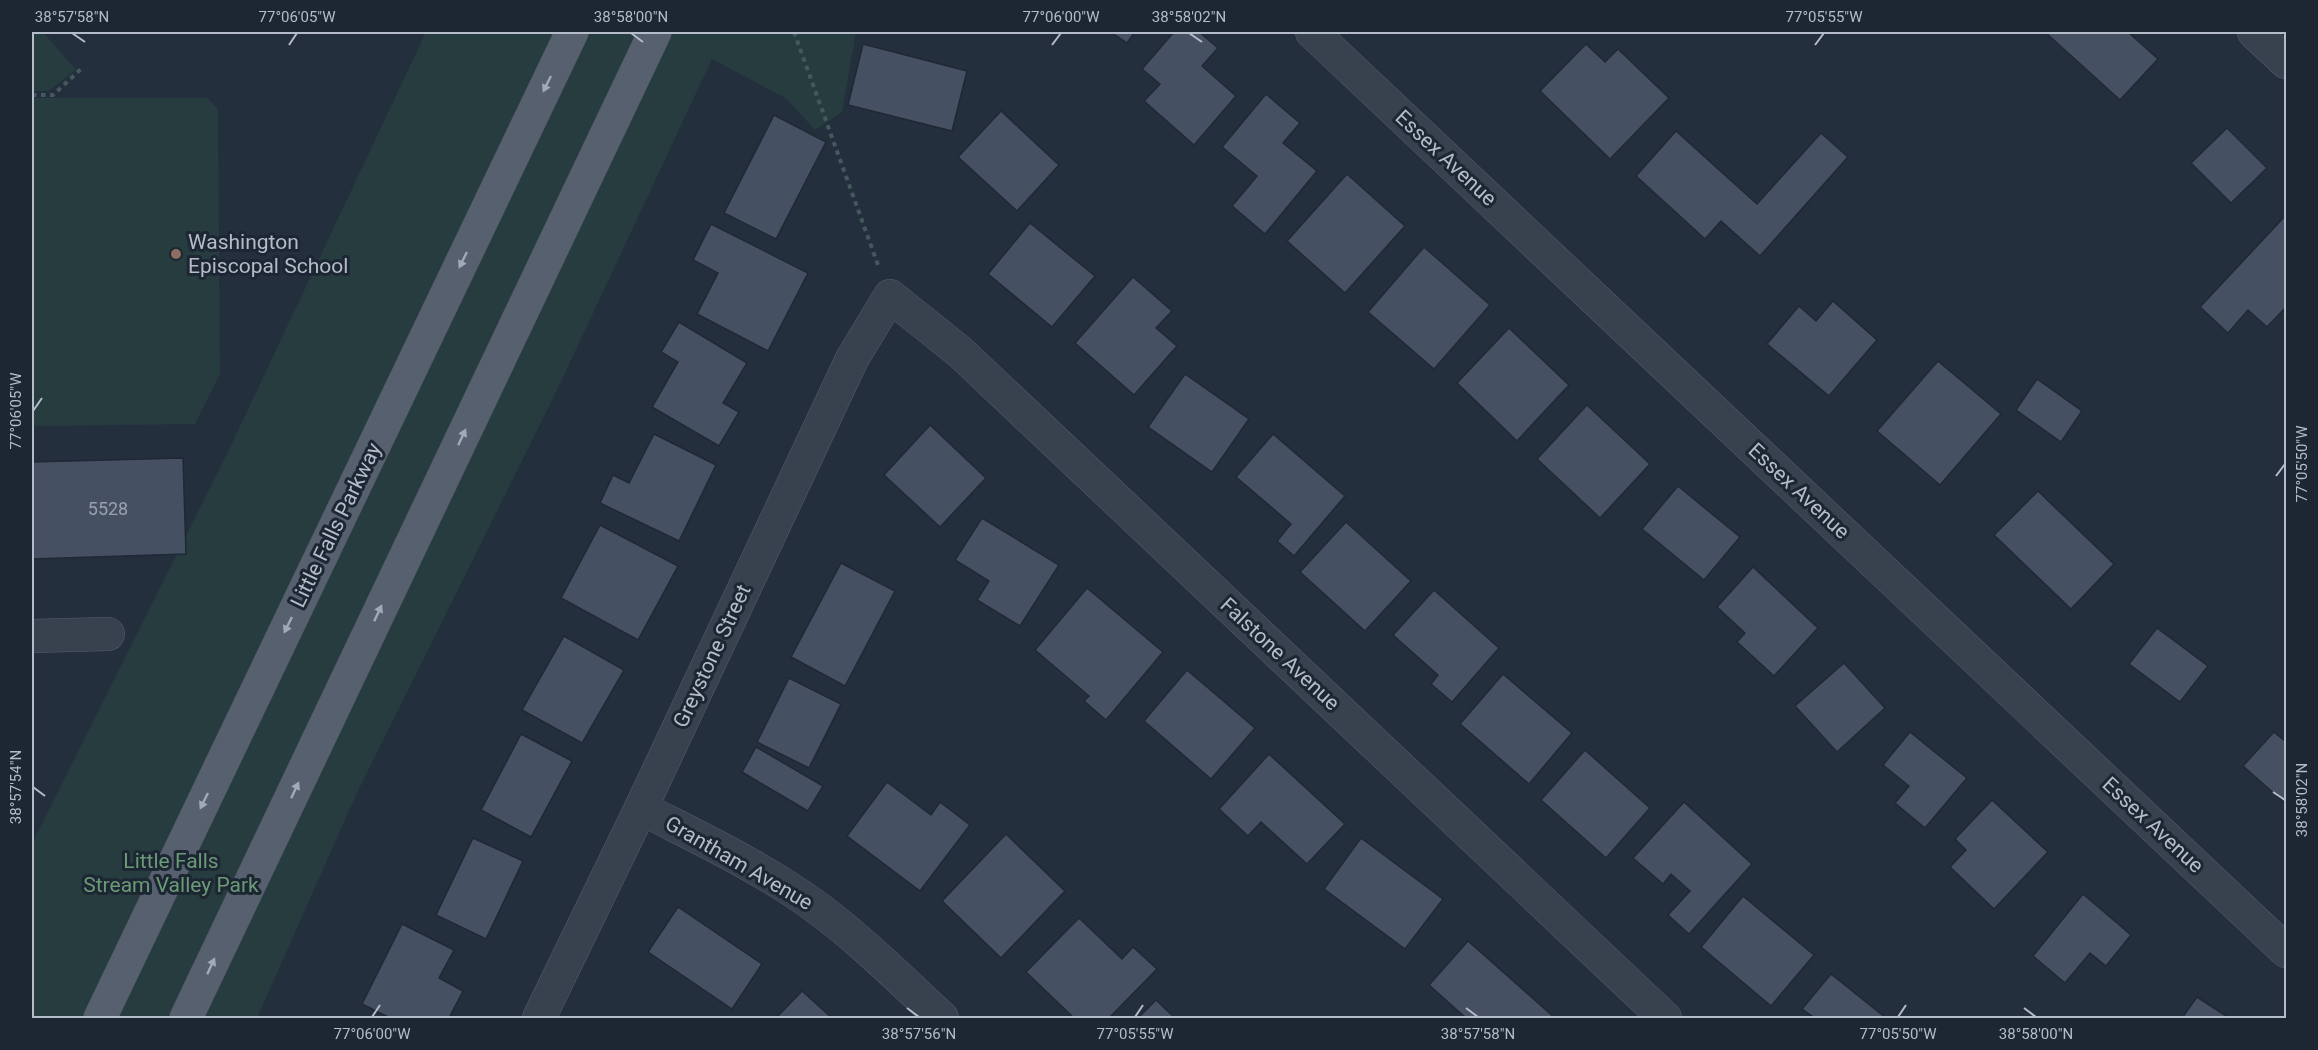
<svg xmlns="http://www.w3.org/2000/svg" width="2318" height="1050" font-family="Roboto,sans-serif">
<rect width="100%" height="100%" fill="#242f3e"/>
<!-- green -->
<g fill="#263c3f">
<polygon points="32,32 43,32 76,70 48,91 32,91"/>
<polygon points="426,32 856,32 842,112 815,130 787,99 712,59 557,390 355,797 257,1018 32,1018 32,844 228,452"/>
<polygon points="32,98 207,98 218,109 220,374 195,424 32,426"/>
</g>
<!-- building -->
<g fill="#455162" stroke="#1f2835" stroke-width="1.5">
<polygon points="1111,32 1135,32 1127,43"/>
<polygon points="1174,32 1199,32 1218,48 1202,66 1236,96 1194,145 1144,101 1160,84 1142,69"/>
<polygon points="2045,32 2128,32 2158,59 2120,100"/>
<polygon points="863,44 967,71 952,131 848,105"/>
<polygon points="1586,44 1605,62 1618,49 1669,98 1610,159 1540,91"/>
<polygon points="1266,94 1300,123 1283,143 1317,171 1265,234 1232,206 1257,176 1222,147"/>
<polygon points="1001,111 1059,165 1017,211 958,157"/>
<polygon points="774,115 826,142 776,239 724,213"/>
<polygon points="2227,128 2267,168 2231,203 2191,163"/>
<polygon points="1676,131 1757,204 1821,133 1848,157 1760,256 1721,221 1705,239 1636,176"/>
<polygon points="1347,174 1405,226 1345,293 1287,241"/>
<polygon points="2286,215 2286,307 2267,327 2248,310 2228,333 2200,307"/>
<polygon points="1030,223 1095,276 1052,327 988,274"/>
<polygon points="711,224 808,273 768,351 697,314 718,273 693,260"/>
<polygon points="1424,247 1490,305 1434,369 1368,312"/>
<polygon points="1133,277 1172,311 1156,328 1177,346 1134,395 1075,343"/>
<polygon points="1833,301 1877,340 1829,396 1767,344 1799,306 1816,321"/>
<polygon points="679,322 747,363 723,403 739,412 719,446 652,407 678,362 661,352"/>
<polygon points="1509,328 1569,385 1517,441 1457,383"/>
<polygon points="1938,361 2001,414 1940,485 1877,431"/>
<polygon points="1185,374 1249,419 1212,472 1148,427"/>
<polygon points="2037,379 2082,411 2061,442 2016,410"/>
<polygon points="1587,405 1650,464 1600,518 1537,459"/>
<polygon points="930,425 986,478 940,527 884,475"/>
<polygon points="654,434 716,465 679,541 600,503 613,475 629,483"/>
<polygon points="1273,434 1345,496 1294,556 1277,541 1291,524 1236,477"/>
<polygon points="183,458 186,554 32,559 32,462"/>
<polygon points="1678,486 1740,537 1704,580 1642,529"/>
<polygon points="2038,491 2114,564 2071,609 1994,535"/>
<polygon points="982,518 1059,565 1020,626 977,600 989,581 955,560"/>
<polygon points="1346,522 1411,581 1365,631 1300,572"/>
<polygon points="600,525 678,566 638,640 561,598"/>
<polygon points="841,563 895,591 845,686 791,657"/>
<polygon points="1753,567 1818,628 1774,676 1737,642 1745,633 1717,607"/>
<polygon points="1087,588 1163,652 1106,720 1084,701 1089,696 1035,650"/>
<polygon points="1434,590 1499,648 1452,702 1431,684 1438,675 1393,635"/>
<polygon points="2157,628 2208,666 2180,702 2129,664"/>
<polygon points="564,636 624,670 582,743 522,710"/>
<polygon points="1844,663 1885,708 1837,752 1795,706"/>
<polygon points="1187,670 1255,728 1211,779 1144,721"/>
<polygon points="1503,674 1572,733 1529,784 1460,724"/>
<polygon points="789,678 841,704 809,768 757,742"/>
<polygon points="1910,732 1967,778 1925,828 1895,803 1909,786 1883,765"/>
<polygon points="2274,732 2286,742 2286,804 2243,766"/>
<polygon points="521,734 572,761 531,837 481,810"/>
<polygon points="756,747 823,786 808,811 742,772"/>
<polygon points="1585,750 1650,808 1606,858 1541,800"/>
<polygon points="1269,754 1345,824 1307,864 1261,822 1248,836 1219,809"/>
<polygon points="887,782 931,815 940,802 970,825 920,891 847,836"/>
<polygon points="1992,800 2048,852 1994,909 1950,867 1966,850 1955,839"/>
<polygon points="1684,802 1752,864 1689,934 1668,915 1690,891 1671,874 1663,884 1633,858"/>
<polygon points="1006,834 1065,891 1001,958 942,901"/>
<polygon points="473,838 523,861 486,939 436,915"/>
<polygon points="1361,838 1443,899 1405,949 1324,889"/>
<polygon points="2083,894 2131,935 2106,966 2090,953 2065,983 2033,956"/>
<polygon points="1743,896 1814,955 1771,1006 1701,947"/>
<polygon points="678,907 762,964 732,1009 648,952"/>
<polygon points="1079,918 1122,959 1133,947 1157,969 1109,1018 1074,1018 1026,972"/>
<polygon points="402,924 454,950 439,978 463,991 449,1018 390,1018 362,1004"/>
<polygon points="1468,941 1555,1018 1466,1018 1429,985"/>
<polygon points="1831,974 1886,1018 1815,1018 1802,1009"/>
<polygon points="802,991 832,1018 776,1018"/>
<polygon points="2197,997 2229,1018 2182,1018"/>
<polygon points="1156,1000 1175,1018 1138,1018"/>
</g>
<g fill="none" stroke-linecap="round" stroke-linejoin="round">
<defs>
<g id="minor">
<polyline points="1312,32 2286,951"/>
<polyline points="2254,32 2286,62"/>
<polyline points="32,636 108,634"/>
<path d="M641,808C699,838 759,866 812,904C859,938 900,979 942,1018"/>
<polyline points="539,1018 641,808 852,359 890,296 960,352 1665,1018"/>
</g>
<g id="major">
<polyline points="100,1018 572,32"/>
<polyline points="186,1018 655,32"/>
</g>
</defs>
<!-- minor casing -->
<use href="#minor" stroke="#565f6c" stroke-width="34"/>
<!-- major casing -->
<use href="#major" stroke="#414a57" stroke-width="34"/>
<!-- path -->
<g stroke="#44595c" stroke-width="4" stroke-dasharray="4.5 4.5" stroke-linecap="butt">
<polyline points="794,32 878,265"/>
<polyline points="32,95 53,95 81,69"/>
</g>
<!-- minor -->
<use href="#minor" stroke="#38414e" stroke-width="33"/>
<!-- major -->
<use href="#major" stroke="#56606e" stroke-width="33"/>
</g>
<!-- one-way arrows -->
<defs><path id="oneway-solid" d="M-6-.8H1V-3.2L6.5 0L1 3.2V.8H-6Z" transform="scale(1.5)"/></defs>
<g fill="#a1aab7">
<use href="#oneway-solid" transform="translate(547 84) rotate(116)"/>
<use href="#oneway-solid" transform="translate(463 260) rotate(116)"/>
<use href="#oneway-solid" transform="translate(462 437) rotate(-65)"/>
<use href="#oneway-solid" transform="translate(378 613) rotate(-65)"/>
<use href="#oneway-solid" transform="translate(288 625) rotate(116)"/>
<use href="#oneway-solid" transform="translate(295 790) rotate(-65)"/>
<use href="#oneway-solid" transform="translate(204 801) rotate(116)"/>
<use href="#oneway-solid" transform="translate(211 966) rotate(-65)"/>
</g>
<!-- ticks -->
<path fill="none" stroke="#b4bcc9" stroke-width="2" d="M72,33L85,42M631,33L643,42M1189,33L1202,42M289,45L297,33M1052,45L1061,33M1815,45L1824,33M33,411L42,398M2276,476L2285,464M33,787L45,796M2273,792L2285,800M907,1008L919,1017M1466,1008L1478,1017M2024,1008L2036,1017M372,1017L380,1005M1135,1017L1143,1005M1898,1017L1906,1005"/>
<!-- markers -->
<circle fill="#8d6e63" stroke="#1d2633" stroke-width="2" cx="176" cy="254" r="6"/>
<g text-anchor="middle" dominant-baseline="central" stroke-width="6" stroke-linejoin="round" paint-order="stroke">
<!-- number labels -->
<g font-size="18" fill="#98a1af">
<text x="108" y="508">5528</text>
</g>
<!-- street labels -->
<g font-size="21" fill="#b4bcc9" stroke="#1d2633">
<text transform="translate(1446 158) rotate(43)">Essex Avenue</text>
<text transform="translate(1799 491) rotate(43)">Essex Avenue</text>
<text transform="translate(336 525) rotate(-64)">Little Falls Parkway</text>
<text transform="translate(1280 654) rotate(43)">Falstone Avenue</text>
<text transform="translate(712 656) rotate(-65)">Greystone Street</text>
<text transform="translate(2153 825) rotate(43)">Essex Avenue</text>
<text transform="translate(739 863) rotate(30)">Grantham Avenue</text>
</g>
<!-- poi labels -->
<g font-size="21" fill="#b4bcc9" stroke="#1d2633" text-anchor="start">
<text x="188" y="242">Washington<tspan x="188" dy="24">Episcopal School</tspan></text>
</g>
<!-- park labels -->
<g font-size="21" fill="#6b9a76" stroke="#1d2633">
<text x="171" y="861">Little Falls<tspan x="171" dy="24">Stream Valley Park</tspan></text>
</g>
</g>
<!-- border -->
<rect width="2318" height="1050" fill="none" stroke="#1d2633" stroke-width="66"/>
<rect x="33" y="33" width="2252" height="984" fill="none" stroke="#b4bcc9" stroke-width="2"/>
<g font-size="15" text-anchor="middle" fill="#b4bcc9">
<text x="72" y="22">38°57'58"N</text>
<text x="297" y="22">77°06'05"W</text>
<text x="631" y="22">38°58'00"N</text>
<text x="1061" y="22">77°06'00"W</text>
<text x="1189" y="22">38°58'02"N</text>
<text x="1824" y="22">77°05'55"W</text>
<text transform="translate(16 411) rotate(-90)" y="5">77°06'05"W</text>
<text transform="translate(2302 464) rotate(-90)" y="5">77°05'50"W</text>
<text transform="translate(16 787) rotate(-90)" y="5">38°57'54"N</text>
<text transform="translate(2302 800) rotate(-90)" y="5">38°58'02"N</text>
<text x="372" y="1039">77°06'00"W</text>
<text x="919" y="1039">38°57'56"N</text>
<text x="1135" y="1039">77°05'55"W</text>
<text x="1478" y="1039">38°57'58"N</text>
<text x="1898" y="1039">77°05'50"W</text>
<text x="2036" y="1039">38°58'00"N</text>
</g>
</svg>
